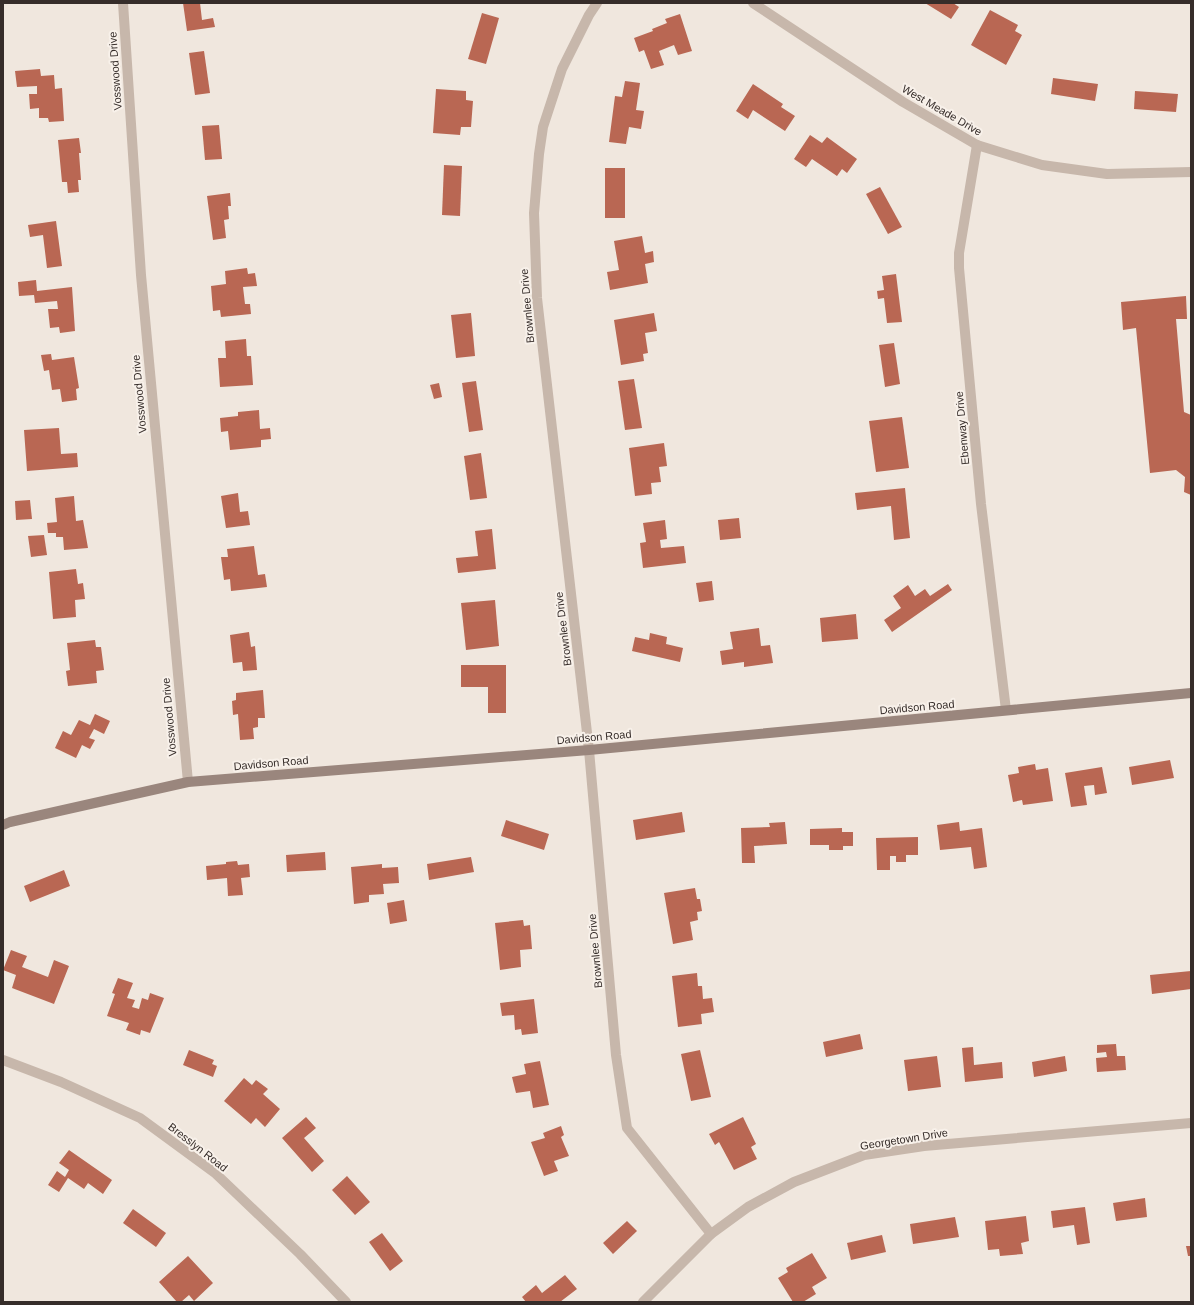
<svg xmlns="http://www.w3.org/2000/svg" width="1194" height="1305" font-family="Arial,sans-serif">
<rect width="100%" height="100%" fill="#f0e7de"/>
<!-- building -->
<g fill="#b96753">
<polygon points="183,3 200,3 202,20 213,18 215,27 187,31"/>
<polygon points="925,3 953,3 959,7 951,19"/>
<polygon points="990,10 1018,25 1015,31 1022,35 1006,65 971,45"/>
<polygon points="482,13 499,18 486,64 468,59"/>
<polygon points="680,14 692,51 678,55 674,45 659,51 664,65 651,69 644,50 639,52 634,38 653,31 652,29 667,23 665,19"/>
<polygon points="204,51 210,93 195,95 189,53"/>
<polygon points="40,69 41,76 54,75 55,89 62,88 64,121 49,122 48,118 39,118 39,108 30,109 29,94 37,94 37,86 17,87 15,71"/>
<polygon points="1053,78 1098,84 1095,101 1051,94"/>
<polygon points="625,81 640,83 636,110 644,111 641,129 629,127 626,144 609,142 615,96 622,97"/>
<polygon points="753,84 783,104 781,107 795,116 785,131 753,110 748,119 736,111"/>
<polygon points="436,89 466,91 466,100 473,101 471,127 461,127 460,135 433,133"/>
<polygon points="1135,91 1178,94 1176,112 1134,109"/>
<polygon points="219,125 222,159 205,160 202,126"/>
<polygon points="810,135 822,143 827,137 857,159 847,173 842,169 837,176 812,159 806,167 794,159"/>
<polygon points="79,138 81,153 79,153 81,180 78,180 79,192 68,193 67,182 62,182 58,140"/>
<polygon points="444,165 462,166 460,216 442,215"/>
<rect x="605" y="168" width="20" height="50"/>
<polygon points="880,187 902,227 888,234 866,194"/>
<polygon points="230,193 231,206 228,206 229,219 224,220 226,238 213,240 207,196"/>
<polygon points="56,221 62,266 47,268 43,235 30,237 28,225"/>
<polygon points="642,236 645,253 653,251 654,262 645,264 648,283 610,290 607,272 619,270 614,241"/>
<polygon points="247,268 248,274 255,273 257,286 243,287 245,304 250,304 251,314 221,317 220,310 213,311 211,286 226,284 225,271"/>
<polygon points="896,274 902,322 887,323 884,298 878,299 877,291 884,290 882,276"/>
<polygon points="36,280 37,291 72,287 75,331 60,333 59,327 50,328 48,309 58,309 57,301 35,303 34,295 19,296 18,282"/>
<polygon points="1186,296 1187,319 1176,319 1184,412 1191,415 1191,495 1184,492 1185,477 1176,470 1150,473 1136,328 1123,330 1121,302"/>
<polygon points="471,313 475,356 456,358 451,315"/>
<polygon points="654,313 657,331 645,333 648,353 643,354 644,361 621,365 614,320"/>
<polygon points="246,339 247,356 251,356 253,385 220,387 218,358 226,358 225,341"/>
<polygon points="894,343 900,384 885,387 879,345"/>
<polygon points="51,354 52,360 74,357 79,388 76,389 77,400 62,402 60,389 52,390 49,370 44,371 41,355"/>
<polygon points="634,379 642,428 625,430 618,381"/>
<polygon points="476,381 483,430 469,432 462,383"/>
<polygon points="439,383 442,397 434,399 430,385"/>
<polygon points="259,410 260,429 270,428 271,439 261,440 261,447 230,450 228,431 221,432 220,418 238,416 238,412"/>
<polygon points="902,417 909,468 876,472 869,421"/>
<polygon points="59,428 61,454 77,453 78,467 27,471 24,430"/>
<polygon points="664,443 667,466 659,467 661,482 651,483 652,494 635,496 629,448"/>
<polygon points="481,453 487,498 470,500 464,456"/>
<polygon points="905,488 910,538 894,540 891,506 857,510 855,493"/>
<polygon points="238,493 240,512 248,511 250,525 226,528 221,496"/>
<polygon points="74,496 76,521 83,520 88,548 64,550 63,537 56,537 56,533 48,533 47,523 57,522 55,498"/>
<polygon points="30,500 32,519 16,520 15,501"/>
<polygon points="739,518 741,538 720,540 718,520"/>
<polygon points="665,520 667,539 660,540 661,548 684,546 686,563 643,568 640,543 646,542 643,523"/>
<polygon points="492,529 496,569 458,573 456,558 478,556 475,531"/>
<polygon points="44,535 47,555 31,557 28,536"/>
<polygon points="254,546 258,575 265,574 267,587 231,591 230,579 224,580 221,557 228,557 227,549"/>
<polygon points="76,569 78,584 83,583 85,599 75,600 76,617 53,619 49,572"/>
<polygon points="712,581 714,600 699,602 696,583"/>
<polygon points="948,584 952,590 892,632 884,620 901,608 893,596 908,585 915,596 925,589 930,596"/>
<polygon points="495,600 499,646 466,650 461,603"/>
<polygon points="856,614 858,639 822,642 820,618"/>
<polygon points="759,628 761,646 770,645 773,663 744,667 744,662 722,665 720,651 733,649 730,632"/>
<polygon points="249,632 251,647 255,646 257,670 243,671 242,662 233,663 230,635"/>
<polygon points="650,633 667,637 666,644 683,648 680,662 632,651 635,637 649,640"/>
<polygon points="95,640 96,647 101,647 104,670 96,671 97,683 68,686 66,671 70,670 67,643"/>
<polygon points="461,665 506,665 506,713 488,713 488,687 461,687"/>
<polygon points="263,690 265,718 258,718 258,727 253,728 254,739 240,740 238,714 233,715 232,701 236,700 236,693"/>
<polygon points="95,714 110,721 104,734 94,729 89,738 95,740 90,749 82,745 76,758 55,748 63,731 71,735 79,720 90,725"/>
<polygon points="1170,760 1174,778 1132,785 1129,767"/>
<polygon points="1035,764 1036,770 1048,768 1053,801 1023,805 1022,800 1013,802 1008,775 1019,773 1018,767"/>
<polygon points="1102,767 1107,793 1095,795 1094,785 1084,786 1087,805 1071,807 1065,773"/>
<polygon points="682,812 685,832 636,840 633,820"/>
<polygon points="506,820 549,834 544,850 501,836"/>
<polygon points="785,822 787,844 754,846 755,863 742,863 741,828 770,827 769,823"/>
<polygon points="959,822 960,831 982,828 987,867 974,869 971,847 940,850 937,825"/>
<polygon points="842,828 842,832 853,832 853,846 843,846 843,850 829,850 829,845 810,845 810,829"/>
<polygon points="918,837 918,855 906,855 906,862 896,862 896,856 890,856 890,870 877,870 876,838"/>
<polygon points="325,852 326,870 287,872 286,855"/>
<polygon points="471,857 474,872 429,880 427,864"/>
<polygon points="237,861 238,865 249,864 250,877 241,878 243,895 228,896 227,878 207,880 206,866 226,864 226,862"/>
<polygon points="382,864 382,868 398,867 399,883 383,884 384,894 369,895 369,902 354,904 351,867"/>
<polygon points="64,870 70,886 30,902 24,886"/>
<polygon points="695,888 697,899 700,899 702,911 697,912 698,920 690,922 693,940 673,944 664,893"/>
<polygon points="404,900 407,921 390,924 387,903"/>
<polygon points="523,920 524,926 530,925 532,949 520,950 521,967 500,970 495,923"/>
<polygon points="11,950 27,956 22,967 48,977 54,960 69,966 54,1004 12,988 16,975 3,970"/>
<polygon points="1191,971 1191,989 1152,994 1150,975"/>
<polygon points="697,973 698,986 702,986 703,999 712,998 714,1012 701,1014 702,1024 678,1027 672,976"/>
<polygon points="118,978 133,983 127,998 135,1000 132,1007 139,1009 142,998 148,1000 150,993 164,998 150,1033 141,1030 140,1035 126,1030 129,1023 107,1016 115,994 112,993"/>
<polygon points="534,999 538,1033 522,1035 521,1029 515,1030 514,1015 502,1016 500,1003"/>
<polygon points="860,1034 863,1049 826,1057 823,1042"/>
<polygon points="1116,1044 1117,1056 1125,1056 1126,1070 1097,1072 1096,1058 1107,1057 1106,1052 1097,1053 1097,1045"/>
<polygon points="973,1047 974,1065 1002,1062 1003,1078 965,1082 962,1048"/>
<polygon points="189,1050 214,1060 212,1064 217,1066 213,1077 183,1065"/>
<polygon points="700,1050 711,1097 691,1101 681,1054"/>
<polygon points="937,1056 941,1087 908,1091 904,1060"/>
<polygon points="1065,1056 1067,1071 1034,1077 1032,1062"/>
<polygon points="540,1061 549,1105 533,1108 530,1091 516,1093 512,1077 526,1074 524,1064"/>
<polygon points="244,1078 252,1085 256,1080 268,1089 263,1094 280,1109 265,1127 256,1118 251,1124 224,1101"/>
<polygon points="306,1117 316,1128 304,1138 324,1161 312,1172 282,1138"/>
<polygon points="743,1117 756,1144 751,1147 757,1159 734,1170 719,1142 715,1145 709,1134"/>
<polygon points="561,1126 564,1135 561,1137 569,1156 554,1161 558,1171 544,1176 531,1142 545,1138 543,1133"/>
<polygon points="69,1150 112,1180 103,1194 88,1183 84,1189 68,1178 59,1192 48,1185 57,1171 65,1177 69,1170 59,1163"/>
<polygon points="347,1176 370,1202 355,1215 332,1190"/>
<polygon points="1145,1198 1147,1217 1116,1221 1113,1203"/>
<polygon points="1085,1207 1090,1243 1077,1245 1074,1225 1053,1228 1051,1211"/>
<polygon points="133,1209 166,1233 156,1247 123,1223"/>
<polygon points="1026,1216 1029,1241 1021,1243 1023,1254 1000,1256 999,1249 988,1250 985,1221"/>
<polygon points="955,1217 959,1237 913,1244 910,1224"/>
<polygon points="627,1221 637,1231 613,1254 603,1243"/>
<polygon points="382,1233 403,1261 390,1271 369,1242"/>
<polygon points="882,1235 886,1252 851,1260 847,1243"/>
<polygon points="1186,1246 1191,1246 1191,1256 1188,1256"/>
<polygon points="812,1253 827,1278 812,1287 816,1294 803,1302 793,1302 778,1278 788,1272 786,1268"/>
<polygon points="188,1256 213,1283 194,1301 189,1295 181,1302 177,1302 159,1282"/>
<polygon points="565,1275 577,1289 560,1302 526,1302 522,1297 536,1285 542,1293"/>
</g>
<g fill="none" stroke-linecap="round" stroke-linejoin="round">
<!-- street -->
<g stroke="#c7b7ab" stroke-width="10">
<polyline points="123,3 141,275 188,782"/>
<polyline points="597,3 589,15 562,69 543,127 539,154 534,213 537,298 589,750 616,1055 627,1128 711,1234"/>
<polyline points="753,3 903,102 977,145 1042,165 1107,174 1191,172"/>
<polyline points="977,145 959,253 959,268 981,504 1006,710"/>
<polyline points="3,1060 61,1082 140,1118 215,1173 300,1254 346,1302"/>
<polyline points="643,1302 711,1234 748,1207 794,1182 864,1155 924,1146 1191,1123"/>
</g>
<!-- secondary -->
<polyline stroke="#9a867d" stroke-width="10" points="3,825 10,822 188,782 589,750 1191,693"/>
</g>
<g text-anchor="middle" dominant-baseline="central" stroke-width="4" stroke-linejoin="round" paint-order="stroke">
<!-- street labels -->
<g font-size="11" fill="#362d2a" stroke="#f8f1ea">
<text transform="translate(115 71) rotate(-94)">Vosswood Drive</text>
<text transform="translate(942 110) rotate(30)">West Meade Drive</text>
<text transform="translate(527 306) rotate(-95)">Brownlee Drive</text>
<text transform="translate(139 394) rotate(-95)">Vosswood Drive</text>
<text transform="translate(962 428) rotate(-95)">Ebenway Drive</text>
<text transform="translate(563 629) rotate(-97)">Brownlee Drive</text>
<text transform="translate(917 707) rotate(-5)">Davidson Road</text>
<text transform="translate(169 717) rotate(-95)">Vosswood Drive</text>
<text transform="translate(594 737) rotate(-5)">Davidson Road</text>
<text transform="translate(271 763) rotate(-5)">Davidson Road</text>
<text transform="translate(595 951) rotate(-95)">Brownlee Drive</text>
<text transform="translate(904 1139) rotate(-9)">Georgetown Drive</text>
<text transform="translate(198 1147) rotate(38)">Bresslyn Road</text>
</g>
</g>
<!-- border -->
<rect width="1194" height="1305" fill="none" stroke="#362d2a" stroke-width="8"/>
</svg>
